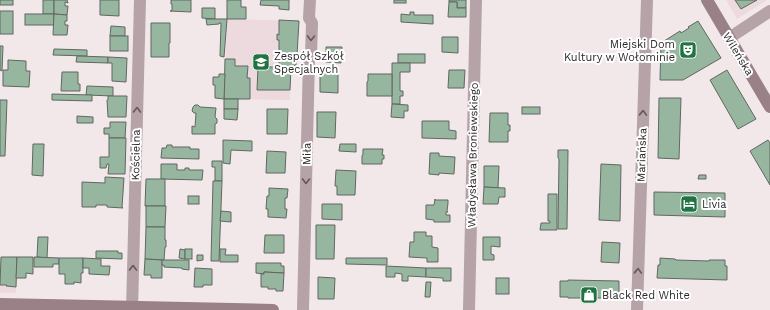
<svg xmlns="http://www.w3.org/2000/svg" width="770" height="310" font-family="'Work Sans',sans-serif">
<rect width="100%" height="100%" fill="#f2e8ea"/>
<!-- built -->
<g fill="#eddade">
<polygon points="726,0 767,0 737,19"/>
<polygon points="227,19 299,21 297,55 294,55 293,56 296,59 296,65 291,68 290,100 224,99"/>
<polygon points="0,257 17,257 16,293 0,293"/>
</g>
<!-- building -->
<g fill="#96b69f" stroke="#616762">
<rect x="0" y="0" width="13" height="5"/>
<rect x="43" y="0" width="11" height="14"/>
<polygon points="54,0 67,0 68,3 65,2 65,6 68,6 67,15 54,14"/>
<polygon points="100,0 119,0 119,16 100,15"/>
<polygon points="171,0 191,0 191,12 170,11 172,11 172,4 171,4"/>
<polygon points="227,0 241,0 241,7 246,7 246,19 227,19"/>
<polygon points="261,0 289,0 289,10 279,9 279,6 260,5"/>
<rect x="394" y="0" width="12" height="3"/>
<polygon points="449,0 466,0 466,8 457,8 457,2 449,2"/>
<polygon points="735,0 757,0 741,9"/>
<polygon points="449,2 457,2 457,8 466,8 466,17 448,17"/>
<polygon points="202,8 215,8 215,19 202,18"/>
<rect x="0" y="11" width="13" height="23"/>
<polygon points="410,12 414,12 414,15 433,15 433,24 401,22 401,14 410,15"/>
<rect x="25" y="14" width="29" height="11"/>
<polygon points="54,14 67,15 67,21 65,21 65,25 68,25 67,35 53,35"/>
<polygon points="206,19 227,19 224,57 220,56 221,23 219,23 219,24 207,25"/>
<polygon points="279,20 299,21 297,55 293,55 293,56 296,59 296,65 291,68 290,90 257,90 258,67 279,67 279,40 277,40 277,34 279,35"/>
<polygon points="698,21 721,58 683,80 660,80 661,43 680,31 681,33 689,28 688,27"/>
<polygon points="151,23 170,23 170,43 169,43 169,57 151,57"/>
<polygon points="111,26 125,27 125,36 110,36"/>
<rect x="110" y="36" width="18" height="15"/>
<polygon points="442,37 458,37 458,53 442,52"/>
<polygon points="0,46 3,46 2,71 0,70"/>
<polygon points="326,47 342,47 341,63 326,62"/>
<polygon points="54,49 87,50 87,56 53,55"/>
<rect x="398" y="54" width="27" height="9"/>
<polygon points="77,56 108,57 108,63 76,62"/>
<polygon points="108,57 127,58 126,82 112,81 112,63 108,63"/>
<polygon points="225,59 235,59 235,66 248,66 247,78 250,78 250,99 224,99"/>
<polygon points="8,60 26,61 26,71 30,71 29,87 3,86 3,70 8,70"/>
<polygon points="392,63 410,63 410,72 400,72 400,91 403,91 403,96 400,96 400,104 392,104"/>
<polygon points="449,70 465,70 464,88 448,88"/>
<polygon points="727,70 756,119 738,129 710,80"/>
<polygon points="320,71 338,71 338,93 320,92"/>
<polygon points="62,72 78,72 78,84 80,84 80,91 61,91"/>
<polygon points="219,74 225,74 224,99 215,98 215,85 213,85 213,77 219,77"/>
<polygon points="368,74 392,74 392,96 367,96 367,82 368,81"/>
<polygon points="87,86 113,87 113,96 86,95"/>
<polygon points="52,94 92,95 92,101 52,100"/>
<polygon points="108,96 127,96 126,117 108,117 107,100 108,100"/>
<polygon points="659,98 681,98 679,159 658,158"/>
<rect x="224" y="99" width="14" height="10"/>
<polygon points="0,100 7,100 5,156 0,156"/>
<polygon points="392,104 408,105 408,111 404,111 404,118 391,117"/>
<polygon points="195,105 198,105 200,107 216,108 215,117 217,119 217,123 215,124 215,134 192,134 192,126 195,127 196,113 194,113 192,111 193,107"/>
<rect x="522" y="107" width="18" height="7"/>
<polygon points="224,109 238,109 237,120 224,119"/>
<polygon points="267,109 288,109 287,134 267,134"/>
<polygon points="317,112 336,112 335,138 317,137"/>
<polygon points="490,113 508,113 508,125 510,125 510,131 508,131 508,142 489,142"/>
<polygon points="77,116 93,117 93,123 77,123"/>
<polygon points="422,121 449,121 449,130 456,131 456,139 422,138"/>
<polygon points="110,122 126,122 125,138 109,138 109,134 104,134 104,128 110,128"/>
<polygon points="109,138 126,138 125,174 108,174 109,164 107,164 106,168 100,168 100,157 109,157"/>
<polygon points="223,140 252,141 252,151 231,150 230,164 223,163"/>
<polygon points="768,140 770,143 770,185 750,151"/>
<polygon points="33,144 44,144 43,176 32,175"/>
<polygon points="340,144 356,144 356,152 339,151"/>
<polygon points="167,145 172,145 172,147 190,147 190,149 199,149 199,159 161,158 162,148 166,148"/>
<polygon points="363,149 383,149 382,155 384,155 384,159 382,159 382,164 362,164 362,156 363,154"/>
<polygon points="558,150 568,150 567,229 558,229 559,159 558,158"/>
<polygon points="267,151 286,152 285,173 266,173"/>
<polygon points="430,153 439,153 439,156 455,157 454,174 439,173 439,175 429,174"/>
<polygon points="212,161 222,161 222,181 215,181 215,167 212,167"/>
<polygon points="161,164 177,164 177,170 185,170 185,168 189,168 189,170 203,170 202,180 161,179"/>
<polygon points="601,164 621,165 620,221 599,220"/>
<polygon points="484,166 499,166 498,188 484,187"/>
<polygon points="336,170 356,171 355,195 337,195 337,186 335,186"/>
<polygon points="699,175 706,175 706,179 698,179"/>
<polygon points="105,177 124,178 122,207 123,208 107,207 107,205 96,205 96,207 82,207 82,182 105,183"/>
<polygon points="146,179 165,179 165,206 145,206"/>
<polygon points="213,181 222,181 219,261 211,261"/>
<polygon points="484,187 505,188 505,197 499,197 498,204 483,204"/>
<polygon points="269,188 288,189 287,198 285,198 285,209 287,209 286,218 268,217 268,209 266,209 267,196 269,196"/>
<polygon points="654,192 725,193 725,217 654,215"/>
<polygon points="548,194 557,194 557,230 540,230 541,223 550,223 550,221 548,221"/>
<rect x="188" y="196" width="11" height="8"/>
<polygon points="435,199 435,200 448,200 448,203 447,211 448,212 446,212 446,215 450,215 450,222 434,222 434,220 426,219 426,205 434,205"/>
<polygon points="322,204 342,204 342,220 322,219"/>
<polygon points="146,206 166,206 165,227 146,227"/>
<polygon points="221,211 231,212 231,222 220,221"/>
<polygon points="316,225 335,225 334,259 316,259"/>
<polygon points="146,227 165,227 165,240 166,240 166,247 165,247 164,260 145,259"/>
<polygon points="414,232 426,232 426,236 432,236 432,247 438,248 438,262 427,262 427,258 409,257 410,242 414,242"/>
<polygon points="265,235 284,235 284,253 264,253"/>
<polygon points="38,237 48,237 47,258 37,257"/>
<polygon points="483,237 500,237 500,247 491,246 491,254 494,255 494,260 483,260"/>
<polygon points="602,242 620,243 619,263 601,262"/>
<polygon points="180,249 185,250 185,259 179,258"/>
<rect x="185" y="249" width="7" height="10"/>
<polygon points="220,249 226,249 225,255 238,255 238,262 220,262"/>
<polygon points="96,251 118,251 118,253 122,253 122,259 96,258"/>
<polygon points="197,255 203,255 203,260 197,261"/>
<polygon points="1,257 17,257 16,287 6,286 7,285 0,285"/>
<polygon points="17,257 33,257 33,274 26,273 26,278 16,278"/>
<polygon points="34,257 59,258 59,264 53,264 53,267 34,267"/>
<polygon points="59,258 83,258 83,273 81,273 81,283 74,282 74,284 65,284 65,274 59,274"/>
<polygon points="83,258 101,259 101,266 110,266 109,275 89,274 89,268 83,268"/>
<polygon points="346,258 387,258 387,265 346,264"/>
<polygon points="660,258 675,259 676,260 709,261 709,260 725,260 725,266 727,266 727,280 657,278 658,265 660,265"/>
<polygon points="145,259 162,260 162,278 151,278 151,275 144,275"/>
<polygon points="162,260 189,260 189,270 182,269 182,268 164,267 164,265 162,265"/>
<polygon points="256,263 281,263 281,266 284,266 284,273 264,272 264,274 256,273"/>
<polygon points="386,266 426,268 426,277 408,276 408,281 402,281 402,274 395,273 395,277 386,277"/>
<polygon points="195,268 212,269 212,285 203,285 203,287 194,287"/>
<polygon points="426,268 451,268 451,281 443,281 443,278 426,277"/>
<polygon points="264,272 284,273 283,291 276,291 276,289 268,289 268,287 261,287 261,274 264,274"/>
<polygon points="318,277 335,278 334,299 318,299"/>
<rect x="496" y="278" width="13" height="16"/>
<polygon points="568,280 619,281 619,298 568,298 568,297 560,297 560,281 568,281"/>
<polygon points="426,282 431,282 430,297 425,297"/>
</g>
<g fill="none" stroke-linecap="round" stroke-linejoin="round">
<!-- street -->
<g stroke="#b5a3a7" stroke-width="12">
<polyline points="729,38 770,11"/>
<polyline points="132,310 140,0"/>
<polyline points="303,310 309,59 311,56 312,23 309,18 310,0"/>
<polyline points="469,310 476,0"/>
<polyline points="637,310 647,0"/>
</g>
<!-- secondary -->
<g stroke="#9a8187" stroke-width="12">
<polyline points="707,0 770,107"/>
<polyline points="0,304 273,310"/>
</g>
</g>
<!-- one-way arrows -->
<defs><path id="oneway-chevron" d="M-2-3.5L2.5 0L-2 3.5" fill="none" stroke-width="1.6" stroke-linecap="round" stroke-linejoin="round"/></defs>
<g stroke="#62595b">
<use href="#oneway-chevron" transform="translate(311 38) rotate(91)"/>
<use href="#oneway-chevron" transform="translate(137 110) rotate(-89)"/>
<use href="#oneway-chevron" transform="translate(643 113) rotate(-88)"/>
<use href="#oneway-chevron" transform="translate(306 181) rotate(91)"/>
<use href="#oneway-chevron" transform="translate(133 268) rotate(-89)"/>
<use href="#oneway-chevron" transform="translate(638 271) rotate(-88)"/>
</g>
<!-- icons -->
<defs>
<symbol id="theatre-square" viewBox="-11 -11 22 22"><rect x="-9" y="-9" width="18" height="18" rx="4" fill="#227343" stroke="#fff"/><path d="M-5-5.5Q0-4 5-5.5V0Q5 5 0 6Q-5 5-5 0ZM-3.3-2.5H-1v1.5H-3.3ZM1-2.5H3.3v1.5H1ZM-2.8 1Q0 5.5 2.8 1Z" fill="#fff"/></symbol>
<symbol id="school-square" viewBox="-11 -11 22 22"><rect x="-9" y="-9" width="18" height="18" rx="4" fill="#227343" stroke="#fff"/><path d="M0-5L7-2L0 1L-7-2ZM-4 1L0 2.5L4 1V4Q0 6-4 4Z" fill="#fff"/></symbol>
<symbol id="hotel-square" viewBox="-11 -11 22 22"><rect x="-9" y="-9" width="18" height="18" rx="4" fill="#227343" stroke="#fff"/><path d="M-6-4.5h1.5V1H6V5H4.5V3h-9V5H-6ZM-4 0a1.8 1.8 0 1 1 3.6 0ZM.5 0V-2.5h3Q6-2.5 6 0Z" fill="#fff"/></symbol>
<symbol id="shop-square" viewBox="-11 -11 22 22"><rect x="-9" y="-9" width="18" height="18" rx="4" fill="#227343" stroke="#fff"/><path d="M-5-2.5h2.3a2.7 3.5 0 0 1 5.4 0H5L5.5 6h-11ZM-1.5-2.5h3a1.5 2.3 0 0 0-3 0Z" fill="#fff"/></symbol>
</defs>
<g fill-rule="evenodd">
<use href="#theatre-square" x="678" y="40" width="20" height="20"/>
<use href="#school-square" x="251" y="52" width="20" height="20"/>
<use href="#hotel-square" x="679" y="194" width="20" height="20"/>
<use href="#shop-square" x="579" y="285" width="20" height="20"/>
</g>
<g text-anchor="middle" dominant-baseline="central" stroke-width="4" stroke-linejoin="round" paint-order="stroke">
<!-- poi labels -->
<g font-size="11" fill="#2b2829" stroke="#fff" text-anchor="start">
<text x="675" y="44" text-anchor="end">Miejski Dom<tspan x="675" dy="13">Kultury w Wołominie</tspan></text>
<text x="274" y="56">Zespół Szkół<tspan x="274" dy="13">Specjalnych</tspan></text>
<text x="702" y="204">Livia</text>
<text x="602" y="295">Black Red White</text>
</g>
<!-- street labels -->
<g font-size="11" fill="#2b2829" stroke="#fff">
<text transform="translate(738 54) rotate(59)">Wileńska</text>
<text transform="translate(307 154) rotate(-89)">Miła</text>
<text transform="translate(136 155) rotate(-89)">Kościelna</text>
<text transform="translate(473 155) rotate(-89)">Władysława Broniewskiego</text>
<text transform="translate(642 155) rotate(-88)">Mariańska</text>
</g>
</g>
</svg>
